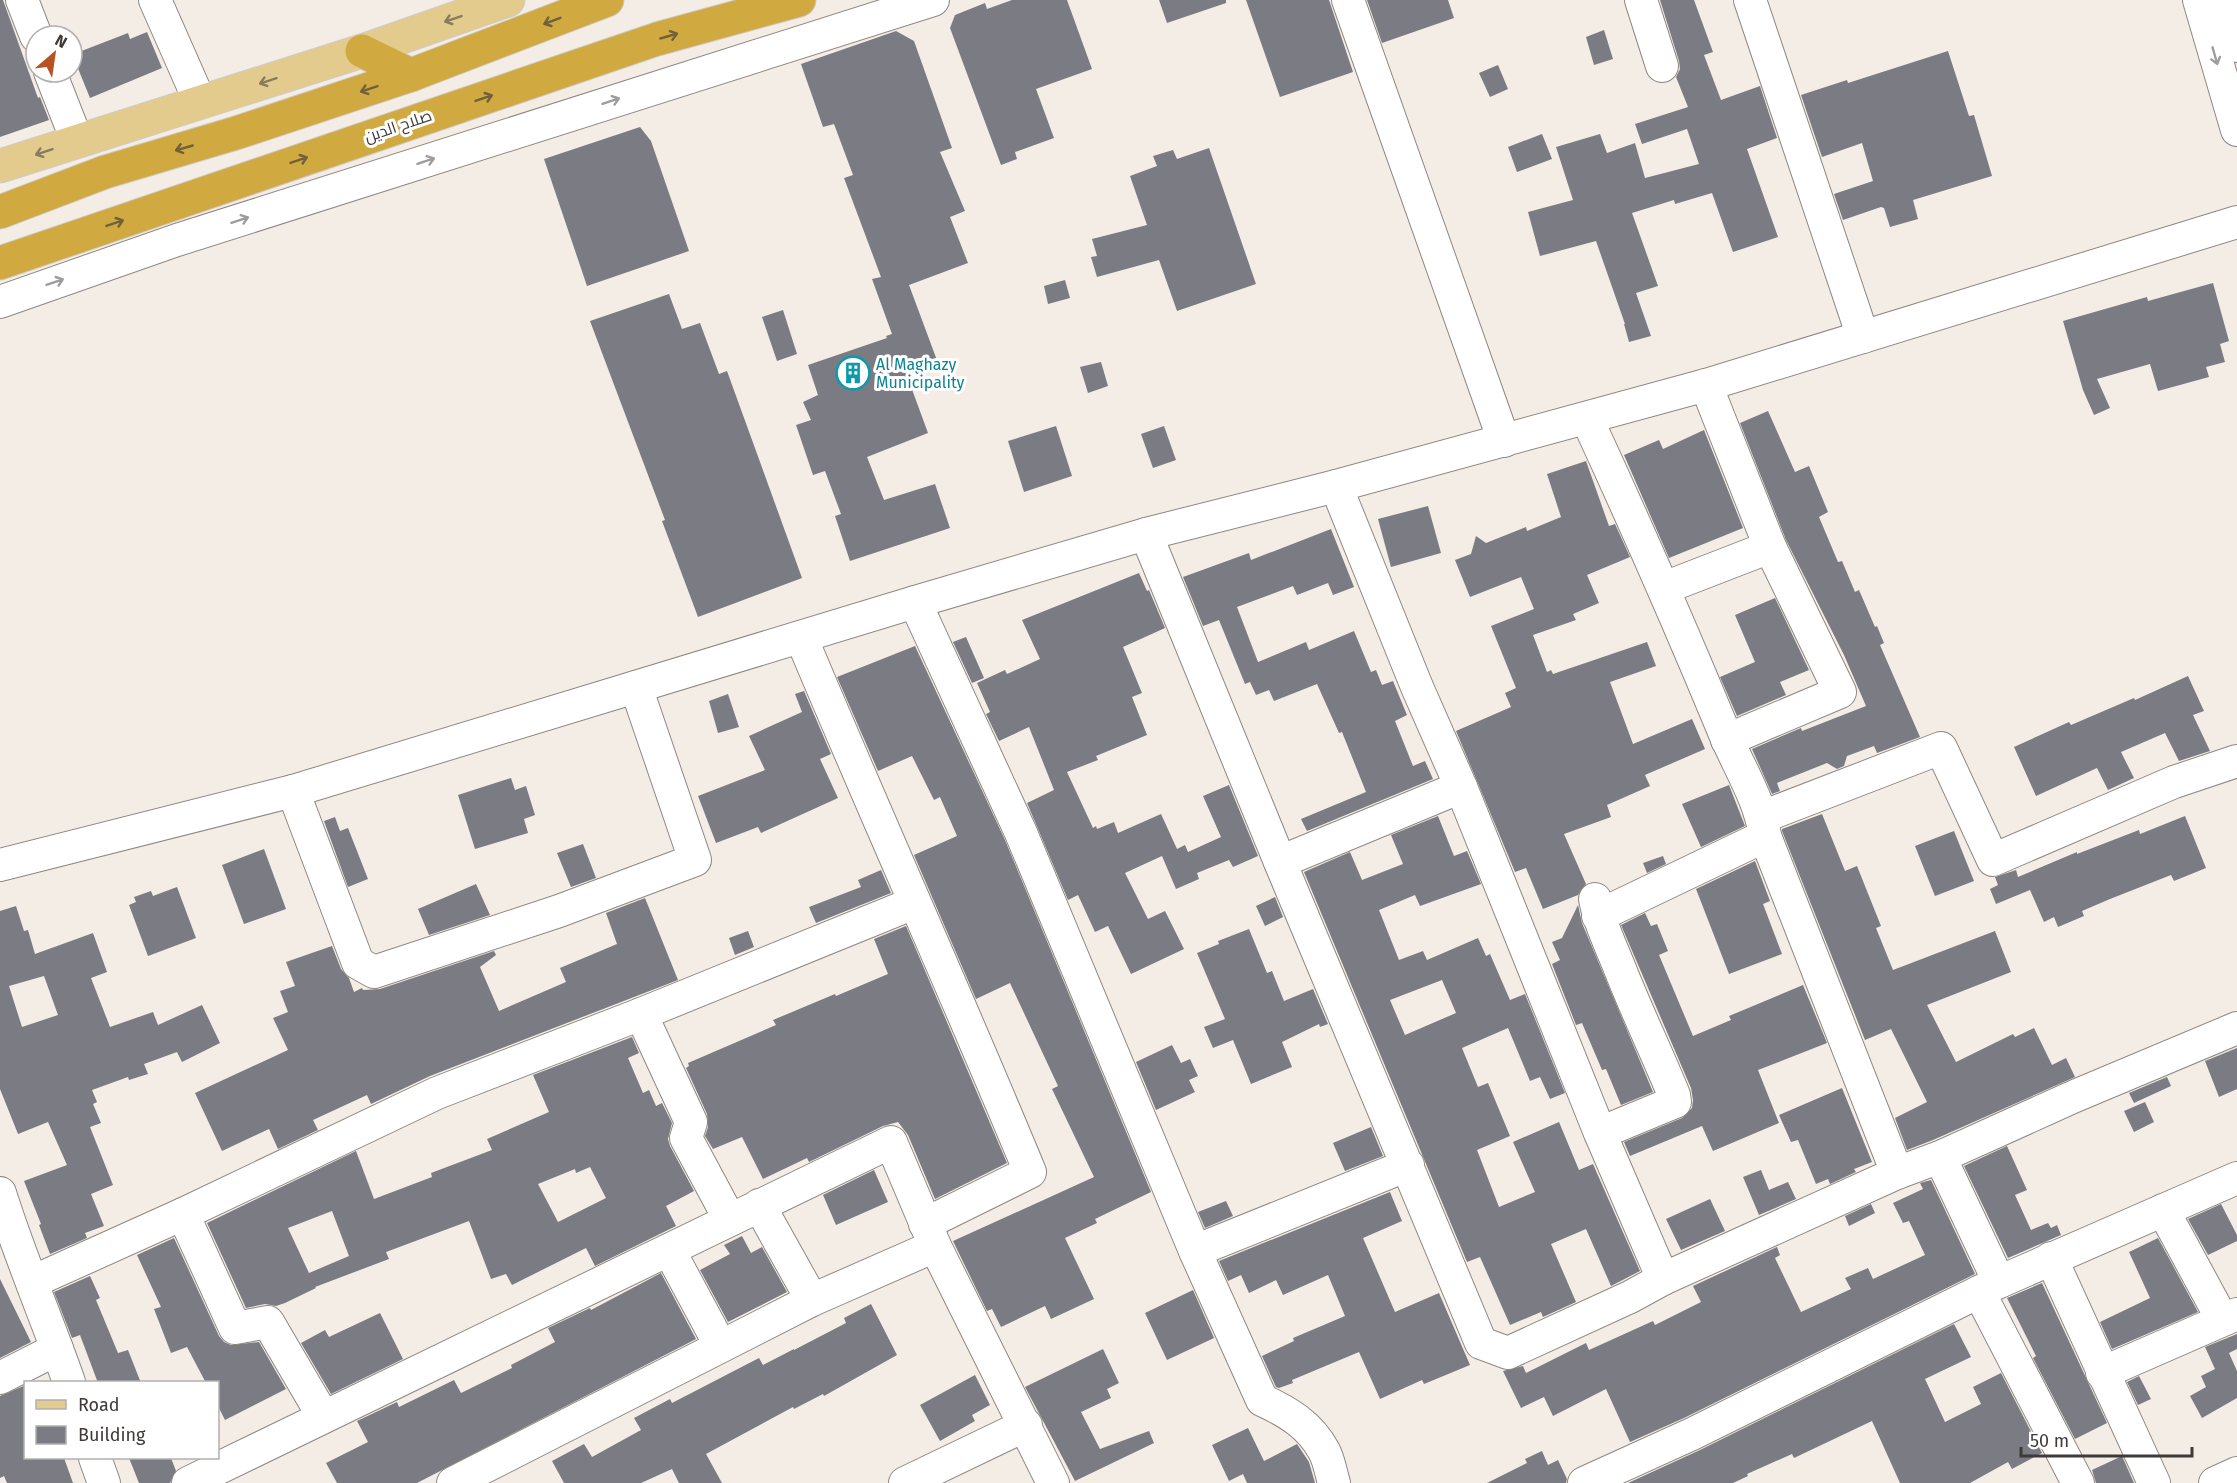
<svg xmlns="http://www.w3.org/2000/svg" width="2237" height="1483" font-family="'Fira Sans',Cairo,sans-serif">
<rect width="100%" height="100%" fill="#f4ede6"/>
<!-- building -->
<g fill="#7b7b83" fill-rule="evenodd">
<polygon points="0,0 3,0 38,98 40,97 49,120 0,137"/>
<polygon points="1012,0 1067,0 1092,69 1036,89 1054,138 1015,152 1017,159 1001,165 950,28 955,15 985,3 987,9"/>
<polygon points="1159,0 1226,0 1226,3 1167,23"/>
<polygon points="1246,0 1329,0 1353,72 1280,97"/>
<polygon points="1367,0 1448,0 1454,18 1382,43"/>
<polygon points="1660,0 1694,0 1713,52 1704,55 1721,100 1760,86 1777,138 1747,149 1778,237 1733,252 1712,193 1675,204 1674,200 1632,213 1658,286 1636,293 1651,336 1629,342 1624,324 1625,324 1596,241 1540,256 1528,212 1573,200 1556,147 1600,134 1607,153 1635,143 1645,178 1699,164 1687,129 1642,144 1635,124 1688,107 1676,77 1680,69 1679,61"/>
<polygon points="1604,30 1613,59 1594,65 1586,37"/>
<polygon points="896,31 914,41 952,148 940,152 965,211 950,217 968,263 909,285 938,363 906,373 928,433 867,457 884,500 935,484 950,528 850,561 835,516 841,514 825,471 813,475 796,425 811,420 803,402 818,395 808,365 887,338 886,336 892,334 872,279 881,277 844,178 853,175 834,124 823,127 801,64"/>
<polygon points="147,32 162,68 90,98 75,61 82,59 79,52 128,33 130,39"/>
<polygon points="1948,51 1969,116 1974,115 1992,176 1913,200 1918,219 1890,227 1884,208 1881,207 1843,220 1834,194 1873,181 1862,143 1822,157 1801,95 1847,80 1848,83"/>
<polygon points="1498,65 1508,89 1490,97 1479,73"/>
<polygon points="640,127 651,141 689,251 587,286 544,159"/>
<polygon points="1542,134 1552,159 1517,172 1508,147"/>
<polygon points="1209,148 1256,284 1177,311 1159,260 1097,277 1091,257 1097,256 1092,239 1147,225 1130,176 1157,166 1153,156 1173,150 1177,159"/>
<polygon points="1065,280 1070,298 1048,304 1044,286"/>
<polygon points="2213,283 2229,341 2220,344 2225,362 2206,367 2209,377 2158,391 2150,364 2097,379 2110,408 2094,415 2083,390 2063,321 2147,297 2148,301"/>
<polygon points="669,294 682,329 700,323 719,374 727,371 802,578 698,617 662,521 665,520 590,321"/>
<polygon points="783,310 797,354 777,361 762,317"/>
<polygon points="1101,362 1108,386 1088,393 1080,367"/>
<polygon points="1768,411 1795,472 1809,466 1828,512 1819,517 1838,562 1842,561 1855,592 1859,590 1875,627 1877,626 1884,643 1880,645 1920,737 1877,753 1874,746 1847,756 1844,766 1837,769 1827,763 1777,783 1780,791 1772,794 1752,749 1801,728 1802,731 1866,706 1844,655 1786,540 1740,423"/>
<polygon points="1056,426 1072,476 1024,492 1008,441"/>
<polygon points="1164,426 1176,460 1153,468 1141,434"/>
<polygon points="1704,430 1743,528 1669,558 1624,455 1659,440 1663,449"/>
<polygon points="1586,461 1609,526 1615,524 1630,557 1587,575 1599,603 1573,614 1576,620 1533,635 1547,672 1551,670 1553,674 1647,642 1656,666 1610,682 1633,744 1692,719 1705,749 1645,775 1650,786 1607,805 1611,817 1564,834 1586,884 1578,895 1543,909 1526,868 1515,872 1456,731 1511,707 1505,693 1516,688 1491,626 1534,609 1521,577 1470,597 1455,560 1471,554 1476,536 1486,543 1526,527 1527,531 1561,517 1547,474"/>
<polygon points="1428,506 1441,553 1391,567 1378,519"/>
<polygon points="1331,529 1354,587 1333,595 1328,583 1297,595 1293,586 1237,607 1258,662 1306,642 1309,650 1354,631 1371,672 1376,670 1382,685 1393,681 1407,715 1395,721 1413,766 1425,761 1433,779 1307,831 1301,819 1366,792 1342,732 1339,733 1317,684 1274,701 1269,690 1256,695 1250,682 1245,684 1219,620 1203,626 1183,577 1249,553 1251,560"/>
<polygon points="1139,573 1147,591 1149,590 1165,628 1123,647 1142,693 1132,697 1147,735 1096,756 1098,760 1067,772 1093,828 1096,826 1097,829 1114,822 1118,833 1161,814 1177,849 1185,845 1188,852 1221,837 1203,796 1229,785 1258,856 1233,867 1229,860 1197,873 1199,879 1176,889 1162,856 1125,873 1148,919 1165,911 1184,949 1131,974 1108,926 1095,932 1078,895 1068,900 1027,803 1054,790 1029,727 999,741 986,714 990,712 977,683 1005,670 1007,674 1040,659 1022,620"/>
<polygon points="1775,598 1809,670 1780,682 1786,695 1737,716 1720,677 1755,662 1735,615"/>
<polygon points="966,637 984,678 972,683 953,642"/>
<polygon points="915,646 1005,840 1151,1192 1095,1219 1097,1223 1065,1238 1094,1299 1051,1319 1045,1306 1001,1327 992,1309 987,1311 953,1241 1094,1177 1052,1089 1058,1086 1010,983 976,999 914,855 957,836 940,797 934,800 912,756 878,771 837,677"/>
<polygon points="2188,676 2204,711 2193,715 2210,751 2179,761 2165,733 2121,752 2134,778 2108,790 2097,768 2036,796 2014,747 2069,722 2071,725 2134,698 2135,700"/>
<polygon points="804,691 831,754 820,759 838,798 761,833 758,827 716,843 698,796 765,770 749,736 802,712 795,694"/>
<polygon points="728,694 739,727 718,733 709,701"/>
<polygon points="511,778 515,790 526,786 535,815 524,819 528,833 475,849 458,795"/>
<polygon points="1729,785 1745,826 1701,847 1682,804"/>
<polygon points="1822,814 1845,871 1857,866 1881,926 1876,928 1893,970 1995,931 2011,972 1927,1005 1956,1062 2013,1034 2015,1037 2034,1028 2052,1065 2066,1058 2075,1077 1933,1140 1907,1150 1895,1118 1927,1102 1891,1029 1865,1040 1782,831 1782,829"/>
<path d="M1438,816L1454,856L1467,851L1481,884L1420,906L1415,895L1379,910L1399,960L1423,951L1427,960L1478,938L1486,956L1490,954L1510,1000L1525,994L1565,1093L1550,1099L1540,1077L1530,1081L1508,1028L1462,1048L1478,1087L1488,1083L1510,1136L1477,1150L1499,1207L1535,1192L1513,1142L1559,1122L1579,1170L1593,1164L1640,1271L1611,1286L1586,1229L1551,1244L1576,1302L1543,1317L1541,1312L1510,1325L1480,1257L1467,1262L1304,872L1350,852L1362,880L1403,864L1391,835ZM1442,980L1456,1013L1405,1035L1390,1000Z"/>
<polygon points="2185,816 2206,868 2174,881 2171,875 2110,899 2082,911 2084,916 2058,927 2054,917 2044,922 2030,890 1996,904 1990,889 1998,885 1995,877 2016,870 2018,877 2077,852 2077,854 2139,830 2140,834"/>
<polygon points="335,817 340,831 348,828 368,879 348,887 324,821"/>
<polygon points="1954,831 1974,881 1935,896 1915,846"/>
<polygon points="583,844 596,878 571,887 557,853"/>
<polygon points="264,849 286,909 244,924 222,865"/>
<polygon points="1663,856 1666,864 1647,873 1643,863"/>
<polygon points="1755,861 1770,901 1763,904 1782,954 1729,974 1696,889"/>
<polygon points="881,870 891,893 816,923 809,907 861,887 858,880"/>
<polygon points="476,884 490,915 429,935 418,909"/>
<polygon points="177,887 196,938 148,956 129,905 136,902 134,897 151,891 153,896"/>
<polygon points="1275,897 1283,917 1265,926 1256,906"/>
<polygon points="645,898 678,980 430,1076 371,1104 367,1095 313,1120 318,1130 278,1149 269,1129 222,1151 195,1093 288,1050 273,1018 288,1012 280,991 295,986 286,962 332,946 341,969 349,978 354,992 362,988 363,990 380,989 494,951 496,955 480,967 499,1011 566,982 560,968 617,944 606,913"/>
<polygon points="1578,905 1582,923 1653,1092 1621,1105 1606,1069 1602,1070 1582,1023 1576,1025 1552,964 1560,960 1552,942 1562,938"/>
<path d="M16,906L24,931L28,930L35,954L93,933L107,972L91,978L110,1027L153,1012L158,1025L202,1005L220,1043L182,1062L177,1052L144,1064L148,1074L129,1080L128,1077L92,1090L97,1102L93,1104L101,1123L90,1127L113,1185L91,1194L104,1226L85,1233L87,1238L50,1254L39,1225L41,1224L24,1181L67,1165L48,1122L18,1134L0,1089V911ZM44,976L58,1015L22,1027L9,986Z"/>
<polygon points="1645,913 1651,926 1657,924 1668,951 1659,955 1693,1036 1731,1020 1729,1016 1803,985 1827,1043 1758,1070 1779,1123 1713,1151 1702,1126 1630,1156 1624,1142 1682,1118 1692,1108 1693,1100 1691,1088 1621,925"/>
<polygon points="906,926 1007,1163 935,1199 908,1135 898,1122 883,1126 809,1162 807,1158 763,1179 742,1137 713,1149 705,1136 708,1127 707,1114 686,1068 689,1066 688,1063 776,1025 773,1020 835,994 836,996 888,974 874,939"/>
<polygon points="1249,929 1267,973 1272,971 1284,1001 1313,989 1328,1024 1320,1027 1319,1024 1282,1042 1292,1067 1251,1084 1233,1040 1213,1048 1204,1027 1225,1019 1197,953 1219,944 1218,941"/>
<polygon points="748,931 754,947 735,955 729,938"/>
<path d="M632,1037L639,1053L628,1058L643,1093L649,1090L656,1106L662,1103L672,1123L668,1139L670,1146L694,1191L666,1206L676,1226L595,1266L586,1248L512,1285L506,1274L491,1279L469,1221L386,1252L389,1259L315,1287L316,1288L285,1303L276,1306L265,1304L246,1308L207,1223L356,1151L374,1199L432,1177L431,1173L492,1150L487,1139L549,1112L533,1075ZM590,1167L606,1198L558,1222L538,1184L575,1169L576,1173ZM332,1211L349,1256L309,1273L288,1228Z"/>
<polygon points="1172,1045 1181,1063 1190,1059 1198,1076 1189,1080 1195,1092 1156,1110 1136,1062"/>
<polygon points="2237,1048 2237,1089 2219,1097 2205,1061"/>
<polygon points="2167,1077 2171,1086 2134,1103 2129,1093"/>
<polygon points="1842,1088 1872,1162 1854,1169 1856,1172 1830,1184 1828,1179 1816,1184 1798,1140 1791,1142 1779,1115"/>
<polygon points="2145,1102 2154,1122 2134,1132 2124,1111"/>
<polygon points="1371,1127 1383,1156 1345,1171 1333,1143"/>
<polygon points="2007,1146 2027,1190 2015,1195 2031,1230 2048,1223 2051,1228 2057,1225 2061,1235 2008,1258 1964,1166"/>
<polygon points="874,1170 888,1202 836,1225 823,1195"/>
<polygon points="1761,1170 1769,1190 1788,1182 1796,1199 1759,1215 1743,1177"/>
<polygon points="1931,1180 1975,1274 1684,1418 1630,1442 1606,1389 1553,1416 1544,1397 1521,1408 1503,1371 1523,1366 1526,1373 1586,1343 1589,1350 1653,1321 1655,1325 1701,1302 1693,1286 1777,1247 1780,1255 1775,1258 1801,1312 1851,1289 1845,1278 1868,1268 1873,1279 1925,1255 1909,1221 1903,1223 1893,1203 1923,1189 1920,1183"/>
<polygon points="1390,1192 1402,1221 1363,1238 1395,1312 1439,1293 1470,1365 1424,1384 1422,1380 1380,1399 1359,1352 1292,1380 1293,1383 1279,1388 1276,1387 1262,1356 1294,1341 1293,1338 1345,1316 1328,1275 1283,1295 1276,1280 1249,1293 1241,1275 1228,1281 1219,1261"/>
<polygon points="1710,1199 1725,1231 1681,1250 1666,1219"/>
<polygon points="1226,1201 1233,1216 1205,1228 1198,1212"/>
<polygon points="1871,1204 1875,1213 1849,1226 1845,1216"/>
<polygon points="2221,1204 2237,1235 2237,1241 2208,1255 2188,1219"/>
<polygon points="742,1236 751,1253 762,1247 787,1292 728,1322 700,1270 730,1254 724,1245"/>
<polygon points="174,1238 219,1336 224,1342 231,1345 259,1342 286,1389 225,1420 218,1406 218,1383 206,1383 187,1347 171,1353 154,1309 161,1307 137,1255"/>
<polygon points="2158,1238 2198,1312 2112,1349 2100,1322 2150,1298 2129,1252"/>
<polygon points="661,1273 696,1339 417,1483 337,1483 326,1463 368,1442 357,1421 397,1402 399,1407 454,1380 461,1393 512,1368 511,1365 555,1342 548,1328 590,1308 591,1310"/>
<polygon points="90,1276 100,1298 96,1300 118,1353 128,1350 141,1383 98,1383 80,1335 72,1338 54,1292"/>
<polygon points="0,1279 31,1342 0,1358"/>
<polygon points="2042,1283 2107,1423 2075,1439 2033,1358 2036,1356 2007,1298"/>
<polygon points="1193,1290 1214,1338 1167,1360 1145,1313"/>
<polygon points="871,1304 897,1355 824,1396 823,1394 794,1409 793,1407 706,1454 722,1483 679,1483 672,1469 641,1483 564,1483 552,1461 584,1444 592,1457 641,1430 634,1418 670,1399 672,1403 759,1358 763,1365 794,1349 794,1350 846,1323 844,1318"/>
<polygon points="380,1313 403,1359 331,1394 301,1343 325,1330 329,1337"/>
<polygon points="1954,1324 1971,1357 1925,1379 1945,1422 1981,1404 1973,1387 2001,1373 2042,1453 2012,1469 2008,1462 1970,1483 1900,1483 1872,1421 1794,1458 1792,1454 1747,1474 1748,1476 1733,1483 1628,1483 1700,1450"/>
<polygon points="2237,1334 2237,1349 2229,1353 2237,1371 2237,1398 2202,1418 2190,1396 2206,1387 2201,1376 2215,1369 2205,1347"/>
<polygon points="1103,1349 1119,1383 1107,1389 1111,1398 1081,1412 1100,1449 1149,1431 1154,1443 1075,1481 1025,1387"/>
<polygon points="975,1375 990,1405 972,1415 975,1421 940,1441 920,1405"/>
<polygon points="2139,1376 2151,1399 2138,1405 2127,1382"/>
<polygon points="26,1385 26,1458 64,1458 73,1483 7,1483 4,1476 0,1478 0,1396"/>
<polygon points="1248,1428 1264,1461 1297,1444 1309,1462 1315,1483 1247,1483 1243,1474 1229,1481 1212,1445"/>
<polygon points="1542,1451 1548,1465 1558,1460 1567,1479 1566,1483 1487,1483 1527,1463 1525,1459"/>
<polygon points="2122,1456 2134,1483 2096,1483 2092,1470"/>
<polygon points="129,1458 171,1458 176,1471 170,1483 139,1483"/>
</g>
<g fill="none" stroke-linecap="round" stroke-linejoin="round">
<defs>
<g id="minor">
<polyline points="22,0 36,36"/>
<polyline points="155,0 200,102"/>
<polyline points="1348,0 1504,441"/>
<polyline points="1641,0 1662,66"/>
<polyline points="1750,0 1863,337"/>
<polyline points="2199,0 2237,130"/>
<polyline points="2223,0 2237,46"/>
<polyline points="50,72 77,141"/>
<polyline points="0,302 177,240 933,0"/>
<polyline points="1706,385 1770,547 1840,692 1727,740"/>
<path d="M1587,419C1634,521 1679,623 1722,727C1736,763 1760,798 1765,836L1897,1173"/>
<polyline points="1336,486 1417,687 1461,787 1600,1133 1663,1279 1897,1173 1940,1157 2075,1096 2237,1028"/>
<polyline points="1146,534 1280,862 1481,1343 1508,1353 1630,1297 1663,1279"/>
<polyline points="1664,588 1770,547"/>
<path d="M915,602L1021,833L1195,1251L1262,1400C1288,1412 1310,1425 1324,1451C1329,1460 1331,1473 1334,1483"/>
<path d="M801,637C876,816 956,993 1030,1172L925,1224"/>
<polyline points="293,791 358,963 374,972 559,911 695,860 636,687"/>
<polyline points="1762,817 1941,748 1993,860 2174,782 2237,761"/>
<polyline points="1280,862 1461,787"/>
<polyline points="0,865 293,791 915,602 1146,534 1336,486 1706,385 2237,222"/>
<path d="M1595,899C1599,921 1609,942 1618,964C1635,1008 1656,1051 1674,1095L1675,1102L1600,1133"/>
<polyline points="1598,916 1765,836"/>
<polyline points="641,1014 691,1122 686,1138 730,1220"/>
<polyline points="1940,1157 1999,1282"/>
<path d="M0,1193C20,1257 47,1319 69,1382"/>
<polyline points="759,1205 812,1300"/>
<polyline points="2163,1210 2222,1319"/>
<polyline points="183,1214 235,1328 268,1322 323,1416"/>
<polyline points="669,1250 720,1345"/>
<polyline points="1195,1251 1408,1165"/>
<polyline points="2051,1258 2154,1483"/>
<polyline points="32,1282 183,1214 437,1093 641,1014 914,903"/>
<polyline points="1979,1292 2078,1483"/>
<polyline points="2102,1373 2237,1314"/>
<polyline points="0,1378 57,1349"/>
<polyline points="95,1458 104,1483"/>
<polyline points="188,1483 891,1142 935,1246 1053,1483"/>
<polyline points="453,1483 812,1300 935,1246"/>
<polyline points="905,1483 1026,1425"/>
<polyline points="1584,1483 1692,1434 1999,1282 2237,1178"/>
<polyline points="2215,1483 2237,1473"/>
</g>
<polyline id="major" points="0,166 362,51 508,0"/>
<g id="highway">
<polyline points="362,51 411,75"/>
<polyline points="0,212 105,172 236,133 411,75 607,0"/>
<polyline points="0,263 657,39 799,0"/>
</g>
</defs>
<!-- minor casing -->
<use href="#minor" stroke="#8f8882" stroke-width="34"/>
<!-- major casing -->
<use href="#major" stroke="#cdcccb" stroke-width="35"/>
<!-- highway casing -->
<use href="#highway" stroke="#cdcccb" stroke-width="35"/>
<!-- minor -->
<use href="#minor" stroke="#fff" stroke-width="32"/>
<!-- major -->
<use href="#major" stroke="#e3cb8d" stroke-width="33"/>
<!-- highway -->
<use href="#highway" stroke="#d0a941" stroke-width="33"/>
</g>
<!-- one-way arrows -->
<defs><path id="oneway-shaft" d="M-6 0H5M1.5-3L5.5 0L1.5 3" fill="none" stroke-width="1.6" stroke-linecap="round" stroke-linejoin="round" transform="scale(1.5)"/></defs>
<g stroke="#887b5e">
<use href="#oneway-shaft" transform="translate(453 19) rotate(161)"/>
<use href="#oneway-shaft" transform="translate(268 81) rotate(162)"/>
<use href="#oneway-shaft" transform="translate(44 152) rotate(162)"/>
</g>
<g stroke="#70613b">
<use href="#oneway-shaft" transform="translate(552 21) rotate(159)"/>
<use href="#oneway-shaft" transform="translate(669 36) rotate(-16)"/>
<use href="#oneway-shaft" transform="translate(369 89) rotate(162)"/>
<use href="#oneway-shaft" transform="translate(484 98) rotate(-19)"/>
<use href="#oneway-shaft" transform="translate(184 148) rotate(164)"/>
<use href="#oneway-shaft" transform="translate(299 160) rotate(-19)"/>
<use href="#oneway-shaft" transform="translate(115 223) rotate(-19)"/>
</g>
<g stroke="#9e9c9c">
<use href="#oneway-shaft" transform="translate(2215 56) rotate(74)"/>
<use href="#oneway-shaft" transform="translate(611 101) rotate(-18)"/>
<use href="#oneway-shaft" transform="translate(426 161) rotate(-18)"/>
<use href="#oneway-shaft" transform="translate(240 220) rotate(-18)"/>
<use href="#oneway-shaft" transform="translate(55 282) rotate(-19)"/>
</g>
<!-- icons -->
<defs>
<symbol id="building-ring" viewBox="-11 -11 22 22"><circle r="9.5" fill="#fff" stroke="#0f9aa8" stroke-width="1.5"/><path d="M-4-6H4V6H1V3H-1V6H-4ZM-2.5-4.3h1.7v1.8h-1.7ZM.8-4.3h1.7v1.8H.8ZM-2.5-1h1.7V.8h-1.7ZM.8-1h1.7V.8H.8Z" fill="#0f9aa8"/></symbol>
</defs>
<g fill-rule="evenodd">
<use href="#building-ring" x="834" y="354" width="38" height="38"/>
</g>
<g text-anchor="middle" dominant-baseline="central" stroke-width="6" stroke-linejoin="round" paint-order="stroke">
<!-- street labels -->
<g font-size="16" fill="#3d3a38" stroke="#fff">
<text transform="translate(398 126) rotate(-19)">صلاح الدين</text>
</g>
<!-- culture labels -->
<g font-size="16" fill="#0d838f" stroke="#fff" text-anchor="start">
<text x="876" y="364">Al Maghazy<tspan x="876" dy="18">Municipality</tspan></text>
</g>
</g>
<!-- legend -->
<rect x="24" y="1381" width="195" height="78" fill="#ffffff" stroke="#b1b0af" stroke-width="1.5"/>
<rect x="36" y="1400" width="30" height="9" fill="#e3cb8d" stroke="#b1b0af" stroke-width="1.5"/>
<text x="78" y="1411" font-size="18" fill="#3d3a38">Road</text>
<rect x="36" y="1426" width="30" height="18" fill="#7b7b83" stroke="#b1b0af" stroke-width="1.5"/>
<text x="78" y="1441" font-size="18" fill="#3d3a38">Building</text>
<!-- north arrow -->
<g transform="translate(54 54) rotate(29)"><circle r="28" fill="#ffffff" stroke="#b1b0af" stroke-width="1.5"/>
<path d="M0-4.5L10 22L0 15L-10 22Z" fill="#b75223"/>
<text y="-9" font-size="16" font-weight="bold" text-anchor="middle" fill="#3d3a38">N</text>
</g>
<!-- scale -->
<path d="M2021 1447v9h171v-9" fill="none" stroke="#3d3a38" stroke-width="3"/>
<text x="2030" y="1447" font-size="18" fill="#3d3a38" stroke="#ffffff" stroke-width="4.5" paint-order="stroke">50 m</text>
</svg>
